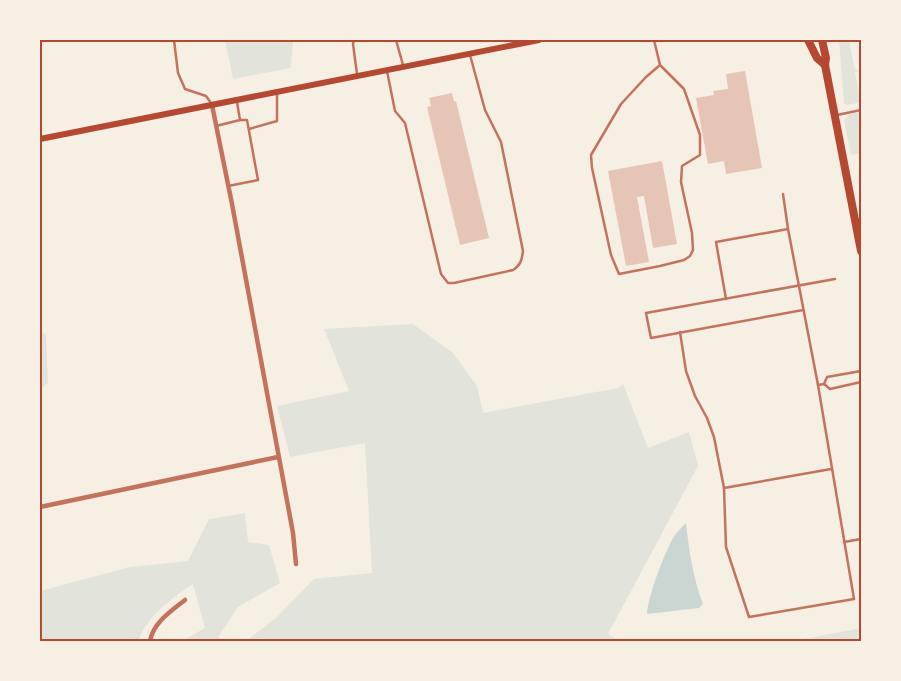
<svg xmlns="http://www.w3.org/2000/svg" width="901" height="681" font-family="Arial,sans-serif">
<rect width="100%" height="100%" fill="#f6efe4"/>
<!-- green -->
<g fill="#e2e4dc">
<polygon points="225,40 293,40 291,68 233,79"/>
<polygon points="839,40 849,40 855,70 861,69 861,71 855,72 861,102 848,105 844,104"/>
<polygon points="861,112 861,153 851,155 844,120 849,114"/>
<polygon points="413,324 453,353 477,386 483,413 618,388 623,384 648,448 689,432 698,466 608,634 619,641 246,641 276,618 314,579 372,573 365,443 290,457 277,406 349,391 324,329"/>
<polygon points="40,330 46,335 48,383 40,389"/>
<path d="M245,513L248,542L269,545L280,583L238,607L218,637L222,641H182L205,628L193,584C172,598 147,616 138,641H40V591L130,567L188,561L209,519Z"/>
<polygon points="861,628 861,641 794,641"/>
</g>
<!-- water -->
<path fill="#c9d6d2" d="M686,523C689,551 693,578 703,604L699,608L647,614C648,596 665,551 675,535C678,531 682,527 686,523Z"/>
<!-- building -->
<g fill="#e6c5b7">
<polygon points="745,71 762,168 726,174 724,161 708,164 696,98 714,95 713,91 728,89 726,74"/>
<polygon points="452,93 454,102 456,101 489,238 460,245 427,107 431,106 429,98"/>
<polygon points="662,161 677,244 653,248 644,196 637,197 649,262 626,266 608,171"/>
</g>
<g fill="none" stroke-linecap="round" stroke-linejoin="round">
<!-- service -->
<g stroke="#c5725c" stroke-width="2.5">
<polyline points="174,40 178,73 185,89 206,96 211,103"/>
<polyline points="354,40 353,44 357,74"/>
<polyline points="396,40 403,65"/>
<polyline points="654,40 660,65 684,89 700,135 700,155 682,166 681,182 692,233 693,250 690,256 684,260 660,266 619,274 611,255 592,168 591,155 621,104 646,77 660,65"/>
<path d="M387,71L395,111L405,123L441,274L448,283H454L513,270C521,265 522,259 523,251L501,142L485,110L470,55"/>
<polyline points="837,115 861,110"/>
<polyline points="216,126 240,120 237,102"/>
<polyline points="249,129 277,121 277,93"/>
<polyline points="228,186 258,180 247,120 240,120"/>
<polyline points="783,194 788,229 818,385"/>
<polyline points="726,299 716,242 788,229"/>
<polyline points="803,310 651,338 646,313 835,279"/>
<polyline points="680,332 686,371 695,396 707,418 714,437 724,488"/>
<polyline points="824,384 830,389 861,382"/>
<polyline points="831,469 724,488 726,547 749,617 854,599 818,385 824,384 827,377 861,371"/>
<polyline points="844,542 861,539"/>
</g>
<!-- minor -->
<g stroke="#c5725c" stroke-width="4.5">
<polyline points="212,105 232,204 293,533 296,564"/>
<polyline points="40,507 278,457"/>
<path d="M150,641C153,623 171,611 185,600"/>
</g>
<!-- secondary -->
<polyline stroke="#b5482f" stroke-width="6" points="40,139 539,40"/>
<!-- primary -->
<g stroke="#b5482f" stroke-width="8">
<polyline points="808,40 817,58 825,65"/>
<polyline points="822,40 826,58 825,65 861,251"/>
</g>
</g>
<!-- border -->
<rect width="901" height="681" fill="none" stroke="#f6efe4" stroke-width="82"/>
<rect x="41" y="41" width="819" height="599" fill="none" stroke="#b5482f" stroke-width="2"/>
</svg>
